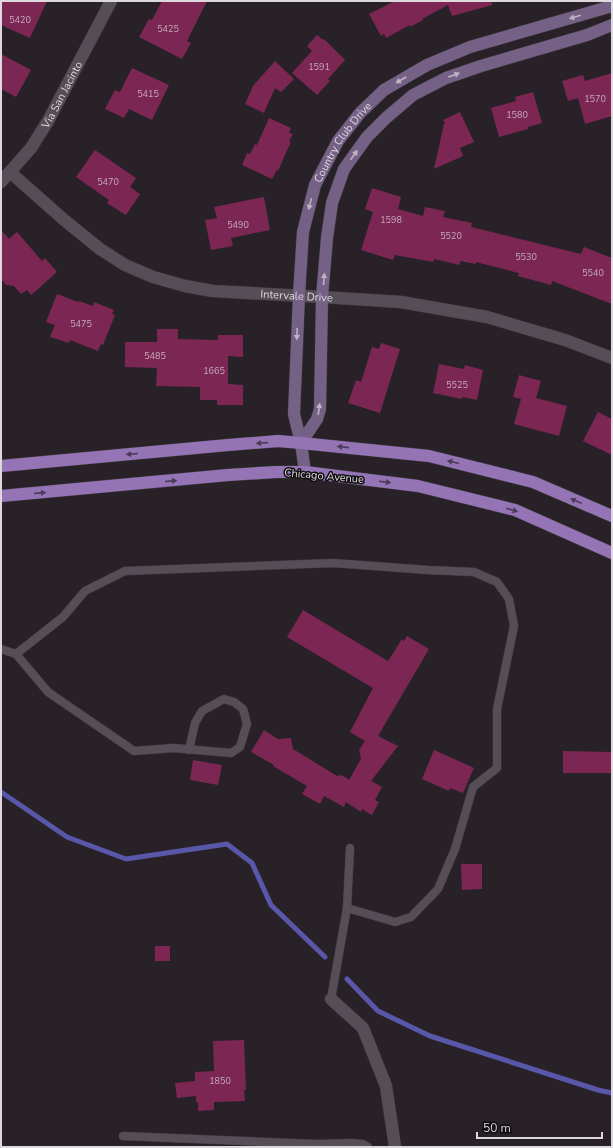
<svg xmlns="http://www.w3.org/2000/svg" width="613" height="1148" font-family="'Nunito Sans',sans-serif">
<rect width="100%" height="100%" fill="#282128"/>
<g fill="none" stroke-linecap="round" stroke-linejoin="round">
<!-- stream -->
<g stroke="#5957a9" stroke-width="5">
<polyline points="1,792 67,837 126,859 227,844 252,863 271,905 325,957"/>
<polyline points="347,979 378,1011 430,1036 598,1090 612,1093"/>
</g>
</g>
<!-- building -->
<g fill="#7c2753">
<polygon points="1,1 47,1 30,38 1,25"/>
<polygon points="162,1 207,1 187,41 191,43 182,59 139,37 149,19 152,20"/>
<polygon points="395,1 492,1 492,5 452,16 448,5 422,19 423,20 410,27 410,25 386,38 384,34 381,36 369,14"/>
<polygon points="317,35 323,40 324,39 345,60 328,79 330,81 317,95 292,73 312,51 307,46"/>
<polygon points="1,54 31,70 16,97 1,89"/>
<polygon points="275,61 294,79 281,92 275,88 264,113 245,104 253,86"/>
<polygon points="132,68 169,85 152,120 129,109 124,118 105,109 115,90 120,92"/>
<polygon points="612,73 612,116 585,124 578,98 568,101 562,81 583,75 585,81"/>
<polygon points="533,92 542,123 528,127 528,129 499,137 491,108 516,101 515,97"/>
<polygon points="460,112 474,142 460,148 463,156 434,169 444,124 445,123 443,120"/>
<polygon points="269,118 291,128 289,133 293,134 289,141 291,142 285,155 278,171 277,170 272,179 242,165 247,153 250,154 255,144 257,145"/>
<polygon points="95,150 136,178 130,187 140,194 126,215 107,203 109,200 76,177"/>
<polygon points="372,188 401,197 398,209 423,216 425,207 445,211 443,217 472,223 471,227 581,254 584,247 612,258 612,304 552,281 551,285 518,276 519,273 476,262 476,264 460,261 460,265 434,259 433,262 395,255 393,260 361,250 373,212 365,209"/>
<polygon points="264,197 270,230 231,238 233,246 211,250 205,220 217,218 214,207"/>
<polygon points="1,230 9,239 17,232 42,261 45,258 57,272 31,295 27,290 21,294 14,286 6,285 1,279"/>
<polygon points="57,294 78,302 79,301 93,306 94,302 114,310 112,314 115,315 103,345 101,344 98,351 70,340 69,343 50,337 55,325 46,322"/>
<polygon points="157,329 178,329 178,339 218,340 218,335 243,335 243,357 228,356 228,384 243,385 243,405 217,405 217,400 200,400 200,387 156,386 157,368 125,367 125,342 157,342"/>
<polygon points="381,343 400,349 380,413 348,403 356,380 361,382 372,347 379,349"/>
<polygon points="439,364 464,369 465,365 483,370 477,400 462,397 462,399 433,393"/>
<polygon points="519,375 541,381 536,398 567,406 559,436 514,424 521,399 513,397"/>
<polygon points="598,412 612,419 612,455 583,441"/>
<polygon points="303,610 388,661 402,639 404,641 407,636 429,649 378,736 398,746 371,781 382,787 375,800 379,802 372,815 362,809 361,812 346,802 344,807 324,796 320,804 302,794 307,786 273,766 274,765 251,752 264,730 278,739 291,738 293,749 337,776 342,775 349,780 361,759 359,750 365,741 350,732 373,688 287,637"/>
<polygon points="434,750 474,768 463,793 450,788 449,791 422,779"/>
<polygon points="563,751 612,752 612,773 563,773"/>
<polygon points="193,760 222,765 218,785 190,780"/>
<polygon points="461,864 482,864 482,889 462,890"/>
<rect x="155" y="946" width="15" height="15"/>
<polygon points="244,1040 246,1090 244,1090 245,1101 214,1102 214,1110 198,1111 198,1102 196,1102 196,1096 177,1098 175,1083 195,1081 195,1072 214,1071 213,1041"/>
</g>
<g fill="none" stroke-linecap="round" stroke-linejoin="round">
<defs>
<g id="lane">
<polyline points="1,649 16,654 63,617 85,591 125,571 333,563 428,570 474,572 497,582 509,599 514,626 497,709 497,768 473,787 455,849 438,889 411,917 395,922 347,908 350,848"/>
<polyline points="16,654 48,692 134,751 174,748 231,753 240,747 247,724 243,709 234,702 224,699 202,711 195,723 189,750"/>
<polyline points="331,999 347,908"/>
<polyline points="123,1136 317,1144 351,1143 363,1144 368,1147"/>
</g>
<g id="street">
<path id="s1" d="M10,172L63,219L100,249L125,265L153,277L185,286L213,291L322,297L401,302L487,317L565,340L612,358"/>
<path id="s2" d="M1,182L31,148L48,121L111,1"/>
<polyline points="331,999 363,1028 386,1086 395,1147"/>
</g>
<g id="secondary">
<polyline points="301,443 317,419 320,409 322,297 327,238 332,203 344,169 367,137 386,118 413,95 446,78 481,66 587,35 612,25"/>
<path id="s3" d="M305,472L301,443L294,414L299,295L303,232L315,185L338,141L360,113L384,90L427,65L470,47L612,6"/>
</g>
<g id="primary">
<polyline points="1,466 228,445 278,441 301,443 429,456 533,482 612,516"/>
<polyline points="1,496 228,475 276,472 305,472 418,486 515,510 612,553"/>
</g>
</defs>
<!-- lane casing -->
<use href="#lane" stroke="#423b41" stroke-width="9"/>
<!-- street casing -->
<use href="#street" stroke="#423b41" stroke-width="13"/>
<!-- secondary casing -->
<use href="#secondary" stroke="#423b41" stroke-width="13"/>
<!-- primary casing -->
<use href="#primary" stroke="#423b41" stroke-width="13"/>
<!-- lane -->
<use href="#lane" stroke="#564e56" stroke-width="8"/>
<!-- street -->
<use href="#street" stroke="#564e56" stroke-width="12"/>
<!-- secondary -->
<use href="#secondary" stroke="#756185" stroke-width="12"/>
<!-- primary -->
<use href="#primary" stroke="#9474b4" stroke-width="12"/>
</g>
<!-- one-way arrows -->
<defs><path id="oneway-solid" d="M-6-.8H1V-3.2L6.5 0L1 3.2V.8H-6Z"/></defs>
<g fill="#beb4c3">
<use href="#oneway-solid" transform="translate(575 17) rotate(164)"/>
<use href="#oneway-solid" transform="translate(454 75) rotate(-20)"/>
<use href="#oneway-solid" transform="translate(401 80) rotate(150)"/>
<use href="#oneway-solid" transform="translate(354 155) rotate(-54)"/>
<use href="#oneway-solid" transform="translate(310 204) rotate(104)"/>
<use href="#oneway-solid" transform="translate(324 279) rotate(-86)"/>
<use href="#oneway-solid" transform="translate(297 334) rotate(92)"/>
<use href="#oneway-solid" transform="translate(319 409) rotate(-82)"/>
</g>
<g fill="#4b3b59">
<use href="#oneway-solid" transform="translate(262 443) rotate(176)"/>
<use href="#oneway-solid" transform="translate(343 447) rotate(-174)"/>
<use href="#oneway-solid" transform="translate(132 454) rotate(175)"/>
<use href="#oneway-solid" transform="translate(453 462) rotate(-166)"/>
<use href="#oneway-solid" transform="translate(171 481) rotate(-5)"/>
<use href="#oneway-solid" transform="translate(385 482) rotate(7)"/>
<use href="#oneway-solid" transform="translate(40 493) rotate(-5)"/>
<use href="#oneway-solid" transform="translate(576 501) rotate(-157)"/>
<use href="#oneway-solid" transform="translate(512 510) rotate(16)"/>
</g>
<g text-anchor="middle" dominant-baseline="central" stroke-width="3" stroke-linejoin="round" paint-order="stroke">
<!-- number labels -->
<g font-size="9" fill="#c5acba">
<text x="20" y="20">5420</text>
<text x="168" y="29">5425</text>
<text x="319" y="67">1591</text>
<text x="148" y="94">5415</text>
<text x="595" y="99">1570</text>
<text x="517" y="115">1580</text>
<text x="108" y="182">5470</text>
<text x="391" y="220">1598</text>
<text x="238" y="225">5490</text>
<text x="451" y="236">5520</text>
<text x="526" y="257">5530</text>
<text x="593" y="273">5540</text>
<text x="81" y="324">5475</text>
<text x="155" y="356">5485</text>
<text x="214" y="371">1665</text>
<text x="457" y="385">5525</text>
<text x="220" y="1081">1850</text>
</g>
<!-- street labels -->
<g font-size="11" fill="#ddd8dd" stroke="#0f0c0f">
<text stroke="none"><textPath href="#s2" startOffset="107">Via San Jacinto</textPath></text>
<text stroke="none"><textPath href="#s3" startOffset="341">Country Club Drive</textPath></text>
<text stroke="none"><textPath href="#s1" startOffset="324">Intervale Drive</textPath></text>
<text transform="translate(324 476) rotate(5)">Chicago Avenue</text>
</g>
</g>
<!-- border -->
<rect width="613" height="1148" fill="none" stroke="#ddd8dd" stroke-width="4"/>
<!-- scale -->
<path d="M477 1132v6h125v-6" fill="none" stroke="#ddd8dd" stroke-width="2"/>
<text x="483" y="1132" font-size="12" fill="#ddd8dd" stroke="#0f0c0f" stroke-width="3" paint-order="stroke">50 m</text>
</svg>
